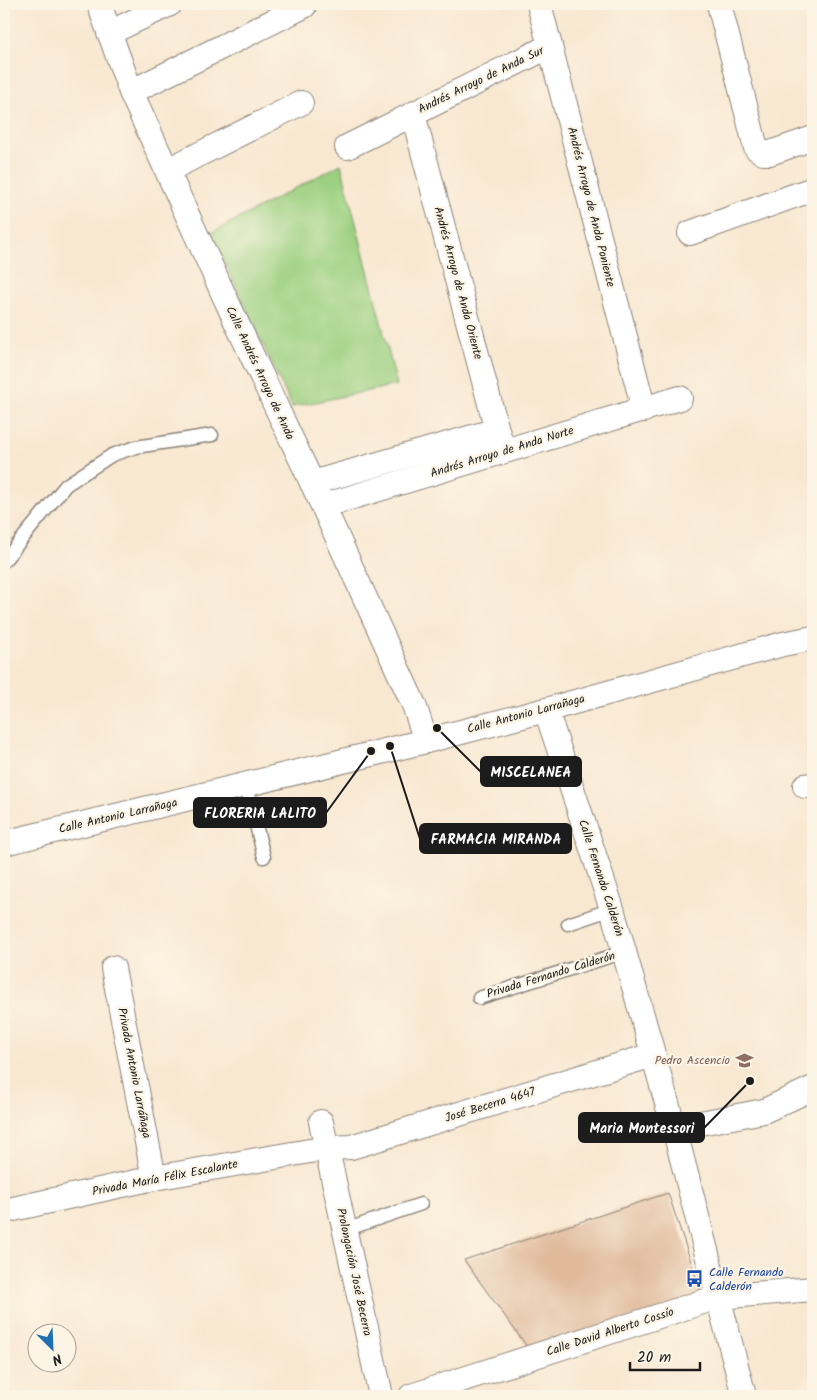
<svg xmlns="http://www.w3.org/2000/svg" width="817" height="1400" font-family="Kalam,sans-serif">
<rect width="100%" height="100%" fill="#fcf5e5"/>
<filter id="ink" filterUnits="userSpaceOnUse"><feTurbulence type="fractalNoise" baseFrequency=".02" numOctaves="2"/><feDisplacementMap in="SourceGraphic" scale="10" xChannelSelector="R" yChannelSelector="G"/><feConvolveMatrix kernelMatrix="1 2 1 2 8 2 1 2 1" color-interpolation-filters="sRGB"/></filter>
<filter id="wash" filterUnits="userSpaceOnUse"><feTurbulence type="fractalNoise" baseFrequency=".0096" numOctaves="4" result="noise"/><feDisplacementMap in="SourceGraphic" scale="20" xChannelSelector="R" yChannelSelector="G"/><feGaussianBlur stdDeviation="1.12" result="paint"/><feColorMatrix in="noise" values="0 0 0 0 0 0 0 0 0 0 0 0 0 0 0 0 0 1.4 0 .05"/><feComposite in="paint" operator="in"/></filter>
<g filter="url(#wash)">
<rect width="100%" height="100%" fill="#f8e8d2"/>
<!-- green -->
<polygon fill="#9cd081" stroke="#5c764e" points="341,164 397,385 292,407 211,233"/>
<g id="blocks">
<!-- building -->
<polygon fill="#e0ba9b" points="668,1193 702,1295 531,1352 464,1260"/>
</g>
</g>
<g filter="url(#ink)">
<use href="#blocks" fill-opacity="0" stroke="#8a8277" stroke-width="1"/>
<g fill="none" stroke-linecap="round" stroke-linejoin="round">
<defs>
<g id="lane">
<polyline points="4,561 66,485 112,455 136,447 212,435"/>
<polyline points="246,785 264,857"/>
<polyline points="568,924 612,909"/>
<polyline points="479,998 624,952"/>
<polyline points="345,1230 421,1204"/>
</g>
<g id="street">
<polyline points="99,4 131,92 239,328 323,506 414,705 426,741"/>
<polyline points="539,4 644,410"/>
<polyline points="719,4 756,148 763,153 770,153 813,138"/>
<polyline points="109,33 170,4"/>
<polyline points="131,92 304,6"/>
<polyline points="413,114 497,430 504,451"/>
<polyline points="347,147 550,46"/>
<polyline points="167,168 178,165 301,103"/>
<polyline points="690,233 813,189"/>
<polyline points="312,483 497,430"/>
<polyline points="323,506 680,398"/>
<polyline points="546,710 612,909 674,1128 744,1396"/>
<polyline points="805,786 813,785"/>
<polyline points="4,843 426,741 546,710 783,644 813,638"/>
<polyline points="113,968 154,1178"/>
<polyline points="321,1122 381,1396"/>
<polyline points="674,1128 764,1111 813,1088"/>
<polyline points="4,1211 154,1178 327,1148 351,1147 653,1055"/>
<polyline points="411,1396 718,1297 813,1289"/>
</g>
</defs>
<!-- lane casing -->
<use href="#lane" stroke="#8a8277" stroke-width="15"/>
<!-- street casing -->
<use href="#street" stroke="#8a8277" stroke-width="26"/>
<!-- lane -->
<use href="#lane" stroke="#fff" stroke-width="12"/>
<!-- street -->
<use href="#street" stroke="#fff" stroke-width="24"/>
</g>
</g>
<!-- icons -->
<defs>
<symbol id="school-bare" viewBox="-9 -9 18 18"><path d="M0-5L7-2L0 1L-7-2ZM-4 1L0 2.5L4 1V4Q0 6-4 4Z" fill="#8d6e63" stroke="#fcf5e5" stroke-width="2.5" paint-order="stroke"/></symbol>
<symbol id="bus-bare" viewBox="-9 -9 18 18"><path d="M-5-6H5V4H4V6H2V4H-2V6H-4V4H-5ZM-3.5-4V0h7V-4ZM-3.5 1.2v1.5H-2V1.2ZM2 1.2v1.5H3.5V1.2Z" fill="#1a4fb4" stroke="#fcf5e5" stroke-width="2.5" paint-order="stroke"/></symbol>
</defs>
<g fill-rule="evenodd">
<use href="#school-bare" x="732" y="1048" width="25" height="25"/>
<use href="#bus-bare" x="682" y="1266" width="25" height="25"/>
</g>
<g text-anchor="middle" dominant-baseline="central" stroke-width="4.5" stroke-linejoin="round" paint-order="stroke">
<!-- street labels -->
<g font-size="12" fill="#1c1c1c" stroke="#fcf5e5">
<text transform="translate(481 80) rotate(-26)">Andrés Arroyo de Anda Sur</text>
<text transform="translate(591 207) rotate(76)">Andrés Arroyo de Anda Poniente</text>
<text transform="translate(458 283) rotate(75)">Andrés Arroyo de Anda Oriente</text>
<text transform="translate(260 373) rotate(65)">Calle Andrés Arroyo de Anda</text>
<text transform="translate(502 452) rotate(-17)">Andrés Arroyo de Anda Norte</text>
<text transform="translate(526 714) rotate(-15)">Calle Antonio Larrañaga</text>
<text transform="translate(118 816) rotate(-13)">Calle Antonio Larrañaga</text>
<text transform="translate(601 878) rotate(72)">Calle Fernando Calderón</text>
<text transform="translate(551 975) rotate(-17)">Privada Fernando Calderón</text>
<text transform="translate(134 1073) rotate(79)">Privada Antonio Larráñaga</text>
<text transform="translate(490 1105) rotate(-17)">José Becerra 4647</text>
<text transform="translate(165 1178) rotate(-11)">Privada María Félix Escalante</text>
<text transform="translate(354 1272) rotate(78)">Prolongación José Becerra</text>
<text transform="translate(610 1332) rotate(-18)">Calle David Alberto Cossío</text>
</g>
<!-- education labels -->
<g font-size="12" fill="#785e54" stroke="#fcf5e5" text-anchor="end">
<text x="730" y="1060">Pedro Ascencio</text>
</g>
<!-- transit labels -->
<g font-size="12" fill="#164399" stroke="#fcf5e5" text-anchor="start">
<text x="709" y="1272">Calle Fernando<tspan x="709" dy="14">Calderón</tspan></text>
</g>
</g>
<!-- callouts -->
<path fill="none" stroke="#1c1c1c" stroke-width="2" d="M437 728L481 772M371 751L326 813M390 746L420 839M750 1081L704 1128"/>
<g fill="#1c1c1c" stroke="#fcf5e5" stroke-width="2">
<circle cx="437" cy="728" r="5"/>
<circle cx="371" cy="751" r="5"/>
<circle cx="390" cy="746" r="5"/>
<circle cx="750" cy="1081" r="5"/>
</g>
<g fill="#1c1c1c" stroke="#1c1c1c" stroke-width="2">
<rect x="481" y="757" width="100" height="29" rx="5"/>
<rect x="194" y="798" width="132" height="29" rx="5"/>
<rect x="420" y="824" width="151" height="29" rx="5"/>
<rect x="579" y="1113" width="125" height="29" rx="5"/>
</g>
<g font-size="14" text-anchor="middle" font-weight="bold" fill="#fff">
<text x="531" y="777">MISCELANEA</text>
<text x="260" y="818">FLORERIA LALITO</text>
<text x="496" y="844">FARMACIA MIRANDA</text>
<text x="642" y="1133">Maria Montessori</text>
</g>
<!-- margin -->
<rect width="817" height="1400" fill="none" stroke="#fcf5e5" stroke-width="20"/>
<!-- north arrow -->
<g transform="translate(52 1348) rotate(156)"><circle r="24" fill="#fcf5e5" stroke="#a29e95"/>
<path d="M0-4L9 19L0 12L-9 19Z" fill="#1f6fb2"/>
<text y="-8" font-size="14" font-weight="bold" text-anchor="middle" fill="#1c1c1c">N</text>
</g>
<!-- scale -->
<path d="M630 1362v8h70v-8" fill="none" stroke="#1c1c1c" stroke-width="2.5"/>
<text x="637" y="1362" font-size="15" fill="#1c1c1c" stroke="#fcf5e5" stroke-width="4" paint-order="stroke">20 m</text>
</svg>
